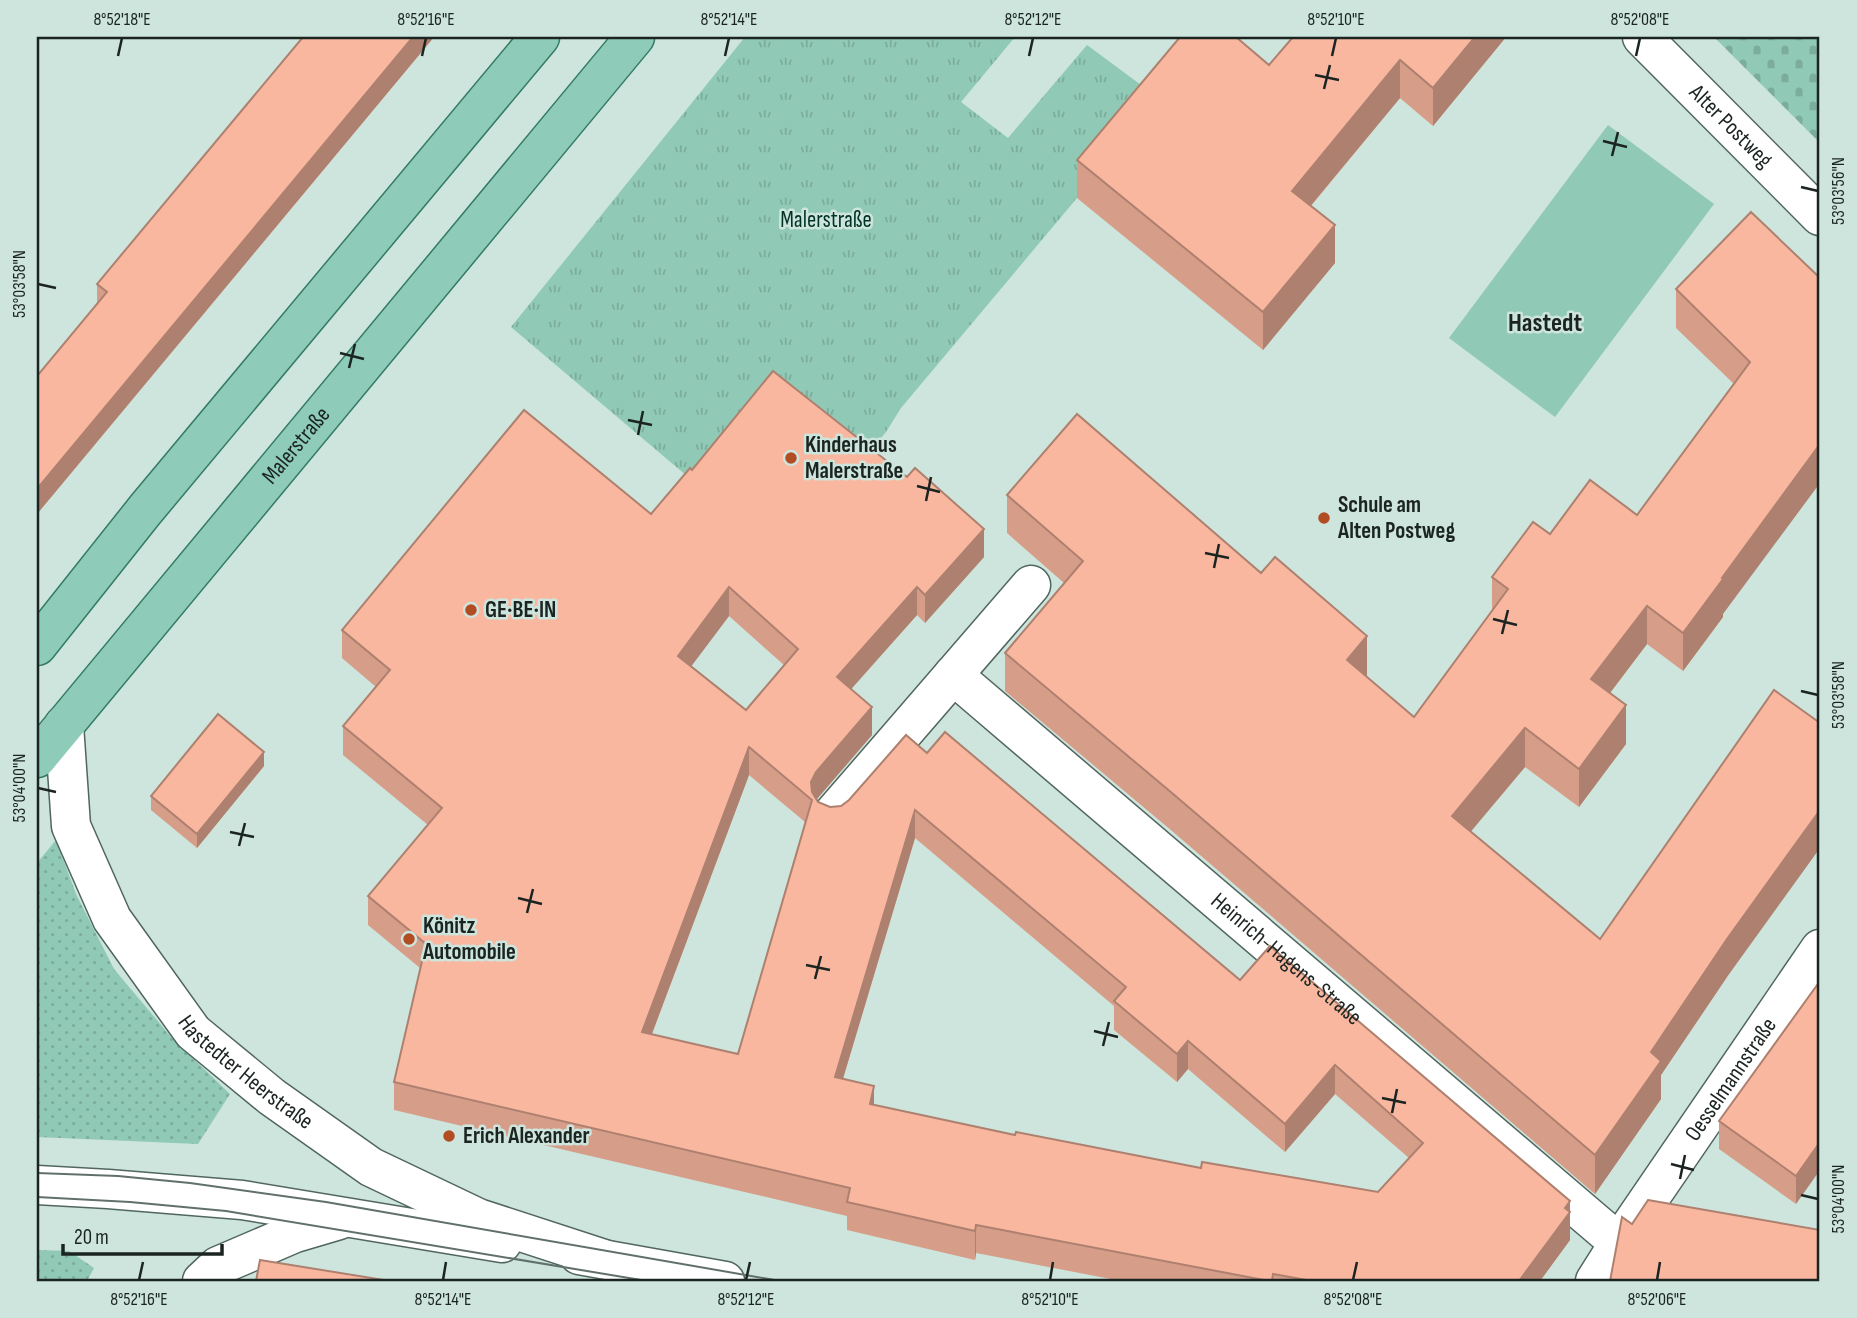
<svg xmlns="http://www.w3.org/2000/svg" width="1857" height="1318" font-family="'Sofia Sans Condensed',sans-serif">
<defs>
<pattern id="grass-dots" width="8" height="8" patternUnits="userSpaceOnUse" patternTransform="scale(1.75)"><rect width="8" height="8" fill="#90c9b5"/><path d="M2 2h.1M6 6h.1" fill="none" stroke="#7cac9b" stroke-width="1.8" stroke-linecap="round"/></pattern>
<pattern id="cemetery-stones" width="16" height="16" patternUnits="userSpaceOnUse" patternTransform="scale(1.75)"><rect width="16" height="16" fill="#90c9b5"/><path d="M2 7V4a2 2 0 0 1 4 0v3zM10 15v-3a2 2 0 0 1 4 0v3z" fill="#7cac9b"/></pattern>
<pattern id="park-tufts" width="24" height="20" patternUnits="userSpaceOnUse" patternTransform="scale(1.75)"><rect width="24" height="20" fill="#90c9b5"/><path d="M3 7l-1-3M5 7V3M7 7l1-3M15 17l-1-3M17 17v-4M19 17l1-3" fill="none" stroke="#7cac9b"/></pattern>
</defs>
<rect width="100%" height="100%" fill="#cde5dc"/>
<!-- grass -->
<g fill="url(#grass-dots)">
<polygon points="56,840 76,894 114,969 172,1038 230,1094 198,1144 37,1137 37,863"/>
<polygon points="37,1250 69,1251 94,1268 87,1281 37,1281"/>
</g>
<!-- cemetery -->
<polygon fill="url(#cemetery-stones)" points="1714,37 1820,37 1820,143"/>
<!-- park -->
<polygon fill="url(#park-tufts)" points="745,37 1015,37 961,102 1008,138 1087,45 1160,99 901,408 886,432 801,533 733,515 511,327"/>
<!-- pitch -->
<polygon fill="#90c9b5" points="1608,125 1714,204 1555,417 1449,338"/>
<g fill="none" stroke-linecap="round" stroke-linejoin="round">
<defs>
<g id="minor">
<path id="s1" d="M1642,37L1820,216"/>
<path id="s2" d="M953,675L1619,1243"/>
<path id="s3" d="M64,725L71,826L112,919L193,1032L272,1097L371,1167L478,1218L604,1259"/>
<polyline points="833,814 1031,585"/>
<polyline points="37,1185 108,1189 242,1200 502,1243"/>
<polyline points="579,1255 725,1281"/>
<polyline points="202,1281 218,1266 295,1233 339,1220"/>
<path id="s4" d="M1595,1281L1619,1243L1820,949"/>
</g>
<g id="major">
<polyline points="37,646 145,510 540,37"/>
<path id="s5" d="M37,758L635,37"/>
</g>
</defs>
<!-- minor casing -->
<use href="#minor" stroke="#51665f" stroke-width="41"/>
<!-- major casing -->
<use href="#major" stroke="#347a66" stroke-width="41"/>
<!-- minor -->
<use href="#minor" stroke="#fff" stroke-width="38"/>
<!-- major -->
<use href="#major" stroke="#8ecbb9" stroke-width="38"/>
<!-- tram -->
<g stroke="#61706b" stroke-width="2">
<polyline points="37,1173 118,1176 190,1183 326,1202 780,1281"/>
<polyline points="37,1197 130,1202 226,1211 647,1281"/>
</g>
</g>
<!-- wall -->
<g fill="#d69d89" fill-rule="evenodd">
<polygon points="434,37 37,514 37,376 97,303 97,284"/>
<polygon points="1506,37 1433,126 1400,98 1311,206 1335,263 1263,350 1077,198 1077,160 1269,65"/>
<polygon points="1820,278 1723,614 1723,617 1683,671 1647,644 1610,693 1626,744 1579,807 1525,767 1471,831 1600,939 1727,977 1661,1075 1661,1099 1595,1194 1172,831 1005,691 1005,653 1064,583 1007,533 1007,495 1367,675 1366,676 1414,717 1492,611 1492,577 1550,534 1637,515 1734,384 1676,328 1676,289"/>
<path d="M692,470L984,557L925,623L917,615L851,689L872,735L817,799L818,802L830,807L841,806L927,753L1240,980L1570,1201V1240L1540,1281H1121L976,1253L975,1260L847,1230V1216L394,1110V1082L420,968L368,925V896L428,825L343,755V726L376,687L342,658V630L651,514ZM729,616L784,665L746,710L691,666ZM749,775L805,822L738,1054L652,1034ZM915,838L1114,1006V1030L1177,1082L1188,1069L1285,1152L1335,1094L1409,1158L1378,1192L1201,1168L1015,1135L874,1105L843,1079Z"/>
<polygon points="264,766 197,848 151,810 151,796"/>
<polygon points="1820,981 1796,1204 1719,1149 1719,1121"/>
</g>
<!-- shaded-wall -->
<g fill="#ae806f">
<polygon points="413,37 434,37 37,514 37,489"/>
<polygon points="1475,37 1506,37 1433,126 1433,88"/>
<polygon points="1400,60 1400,98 1292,228 1292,191"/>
<polygon points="1335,225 1335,263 1263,350 1263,312"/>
<polygon points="1820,444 1820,483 1723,614 1723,617 1683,671 1683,633 1722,578"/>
<polygon points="984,529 984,557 925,623 925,595"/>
<polygon points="729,587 729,616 678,684 678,656"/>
<polygon points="917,587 917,615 837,705 837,677"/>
<polygon points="1647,606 1647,644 1591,718 1591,679"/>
<polygon points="1367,636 1367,675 1347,698 1347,660"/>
<polygon points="1626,705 1626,744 1579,807 1579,769"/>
<polygon points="872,707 872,735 816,800 812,809 811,782 816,772"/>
<polygon points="1525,728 1525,767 1452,854 1452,816"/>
<polygon points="749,747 749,775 642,1060 642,1032"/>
<polygon points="264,752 264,766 197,848 197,834"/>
<polygon points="915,810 915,838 835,1105 835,1077"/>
<polygon points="1820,810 1820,848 1727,977 1661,1075 1661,1099 1595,1194 1595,1155 1651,1052 1727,939"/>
<polygon points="1188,1041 1188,1069 1177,1082 1177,1054"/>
<polygon points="1335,1065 1335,1094 1285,1152 1285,1124"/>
<polygon points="874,1086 874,1114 870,1104"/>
<polygon points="1820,1142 1820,1170 1796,1204 1796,1176"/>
<polygon points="1570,1201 1570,1240 1540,1281 1519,1281"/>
<polygon points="976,1225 976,1253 975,1260 975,1231"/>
</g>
<!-- building -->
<g fill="#f9b79f" stroke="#ae806f" stroke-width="2" fill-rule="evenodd">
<polygon points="303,37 413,37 37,489 37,376 107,292 97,284"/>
<polygon points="1180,37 1236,37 1269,65 1293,37 1475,37 1433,88 1400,60 1292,191 1335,225 1263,312 1077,160"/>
<polygon points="1751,212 1820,278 1820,444 1722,578 1723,579 1683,633 1647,606 1591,679 1626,705 1579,769 1525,728 1452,816 1600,939 1774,690 1820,723 1820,810 1727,939 1651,1052 1661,1061 1595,1155 1172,793 1005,653 1083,561 1007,495 1077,414 1261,573 1275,557 1367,636 1347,660 1414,717 1508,589 1492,577 1533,522 1550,534 1590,480 1637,515 1750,362 1676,289"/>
<path d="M773,371L907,477L915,468L984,529L925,595L917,587L837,677L872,707L816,772L811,782L812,792L818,802L830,807L841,806L849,800L906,735L927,753L945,732L1240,980L1270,946L1570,1201L1565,1208L1570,1212L1519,1281H1312L1273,1274L1272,1281H1269L976,1225L975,1231L847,1202L850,1188L394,1082L426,944L368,896L442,808L343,726L390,670L342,630L524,410L651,514L690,468L692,470ZM729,587L798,649L746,710L678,656ZM749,747L812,800L738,1054L642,1032ZM915,810L1126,987L1114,1001L1177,1054L1188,1041L1285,1124L1335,1065L1423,1143L1378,1192L1202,1162L1201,1168L1016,1132L1015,1135L870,1104L874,1086L835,1077Z"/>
<polygon points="218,714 264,752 197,834 151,796"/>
<polygon points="1820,981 1820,1142 1796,1176 1719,1121"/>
<polygon points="1648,1200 1820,1230 1820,1281 1610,1281 1622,1217 1632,1224"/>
<polygon points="260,1260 390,1281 256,1281"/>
</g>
<!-- ticks -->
<path fill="none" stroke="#1b2421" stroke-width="2.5" d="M118,56L122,38M422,56L426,38M725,56L729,38M1029,56L1033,38M1332,56L1336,38M1636,56L1640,38M1315,75L1339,80M1324,89L1330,65M1603,141L1627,147M1612,156L1618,132M1801,187L1818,191M38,284L56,288M340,353L364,359M349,368L355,344M628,420L652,425M638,435L643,411M917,486L940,492M926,501L931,477M1205,553L1229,558M1214,568L1219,544M1493,619L1517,625M1502,634L1508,610M1801,691L1818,695M38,788L56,792M230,832L254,837M239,846L245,823M518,898L542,904M527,913L533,889M806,965L830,970M815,979L821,956M1094,1031L1118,1037M1103,1046L1109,1022M1382,1098L1406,1103M1392,1113L1397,1089M1671,1164L1694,1170M1680,1179L1685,1155M1801,1195L1818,1199M139,1280L143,1262M443,1280L446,1262M746,1280L750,1262M1050,1280L1053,1262M1353,1280L1357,1262M1657,1280L1660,1262"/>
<!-- markers -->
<g fill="#b24c23" stroke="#cde5dc" stroke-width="2.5">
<circle cx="791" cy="458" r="7"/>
<circle cx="1324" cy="518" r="7"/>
<circle cx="471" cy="610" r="7"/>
<circle cx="409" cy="939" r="7"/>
<circle cx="449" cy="1136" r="7"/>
</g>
<g text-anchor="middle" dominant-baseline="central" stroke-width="5" stroke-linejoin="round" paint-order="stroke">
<!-- street labels -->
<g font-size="23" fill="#1b2421" stroke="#cde5dc">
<text stroke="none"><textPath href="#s1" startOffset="126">Alter Postweg</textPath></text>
<text stroke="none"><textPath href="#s5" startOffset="406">Malerstraße</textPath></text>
<text stroke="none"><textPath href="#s2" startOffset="438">Heinrich-Hagens-Straße</textPath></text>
<text stroke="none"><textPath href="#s3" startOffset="408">Hastedter Heerstraße</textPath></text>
<text stroke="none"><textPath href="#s4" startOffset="243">Oesselmannstraße</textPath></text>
</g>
<!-- park labels -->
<g font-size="23" fill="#013226" stroke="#cde5dc">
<text x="826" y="220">Malerstraße</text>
</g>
<!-- poi labels -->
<g font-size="23" font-weight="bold" fill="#1b2421" stroke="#cde5dc" text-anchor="start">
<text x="805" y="445">Kinderhaus<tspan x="805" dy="26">Malerstraße</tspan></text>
<text x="1338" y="505">Schule am<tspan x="1338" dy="26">Alten Postweg</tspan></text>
<text x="485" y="610">GE·BE·IN</text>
<text x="423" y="926">Könitz<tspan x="423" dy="26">Automobile</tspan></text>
<text x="463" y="1136">Erich Alexander</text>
</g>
<!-- quarter labels -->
<g font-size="26" font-weight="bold" fill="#1b2421" stroke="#cde5dc">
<text x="1545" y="323">Hastedt</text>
</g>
</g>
<!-- border -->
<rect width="1857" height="1318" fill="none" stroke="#cde5dc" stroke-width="77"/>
<!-- scale -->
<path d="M63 1244v10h159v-10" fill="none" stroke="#1b2421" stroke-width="3.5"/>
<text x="74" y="1244" font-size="21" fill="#1b2421" stroke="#cde5dc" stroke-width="5" paint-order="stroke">20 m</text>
<rect x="38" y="38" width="1780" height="1242" fill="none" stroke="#1b2421" stroke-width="2.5"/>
<g font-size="18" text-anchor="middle" fill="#1b2421">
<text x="122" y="25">8°52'18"E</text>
<text x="426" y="25">8°52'16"E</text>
<text x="729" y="25">8°52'14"E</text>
<text x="1033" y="25">8°52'12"E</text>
<text x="1336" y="25">8°52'10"E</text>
<text x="1640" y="25">8°52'08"E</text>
<text transform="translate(1838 191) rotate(-90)" y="6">53°03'56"N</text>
<text transform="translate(19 284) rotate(-90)" y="6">53°03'58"N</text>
<text transform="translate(1838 695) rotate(-90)" y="6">53°03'58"N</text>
<text transform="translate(19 788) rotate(-90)" y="6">53°04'00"N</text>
<text transform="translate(1838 1199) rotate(-90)" y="6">53°04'00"N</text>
<text x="139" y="1305">8°52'16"E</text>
<text x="443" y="1305">8°52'14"E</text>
<text x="746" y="1305">8°52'12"E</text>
<text x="1050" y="1305">8°52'10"E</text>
<text x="1353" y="1305">8°52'08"E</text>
<text x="1657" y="1305">8°52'06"E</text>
</g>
</svg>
